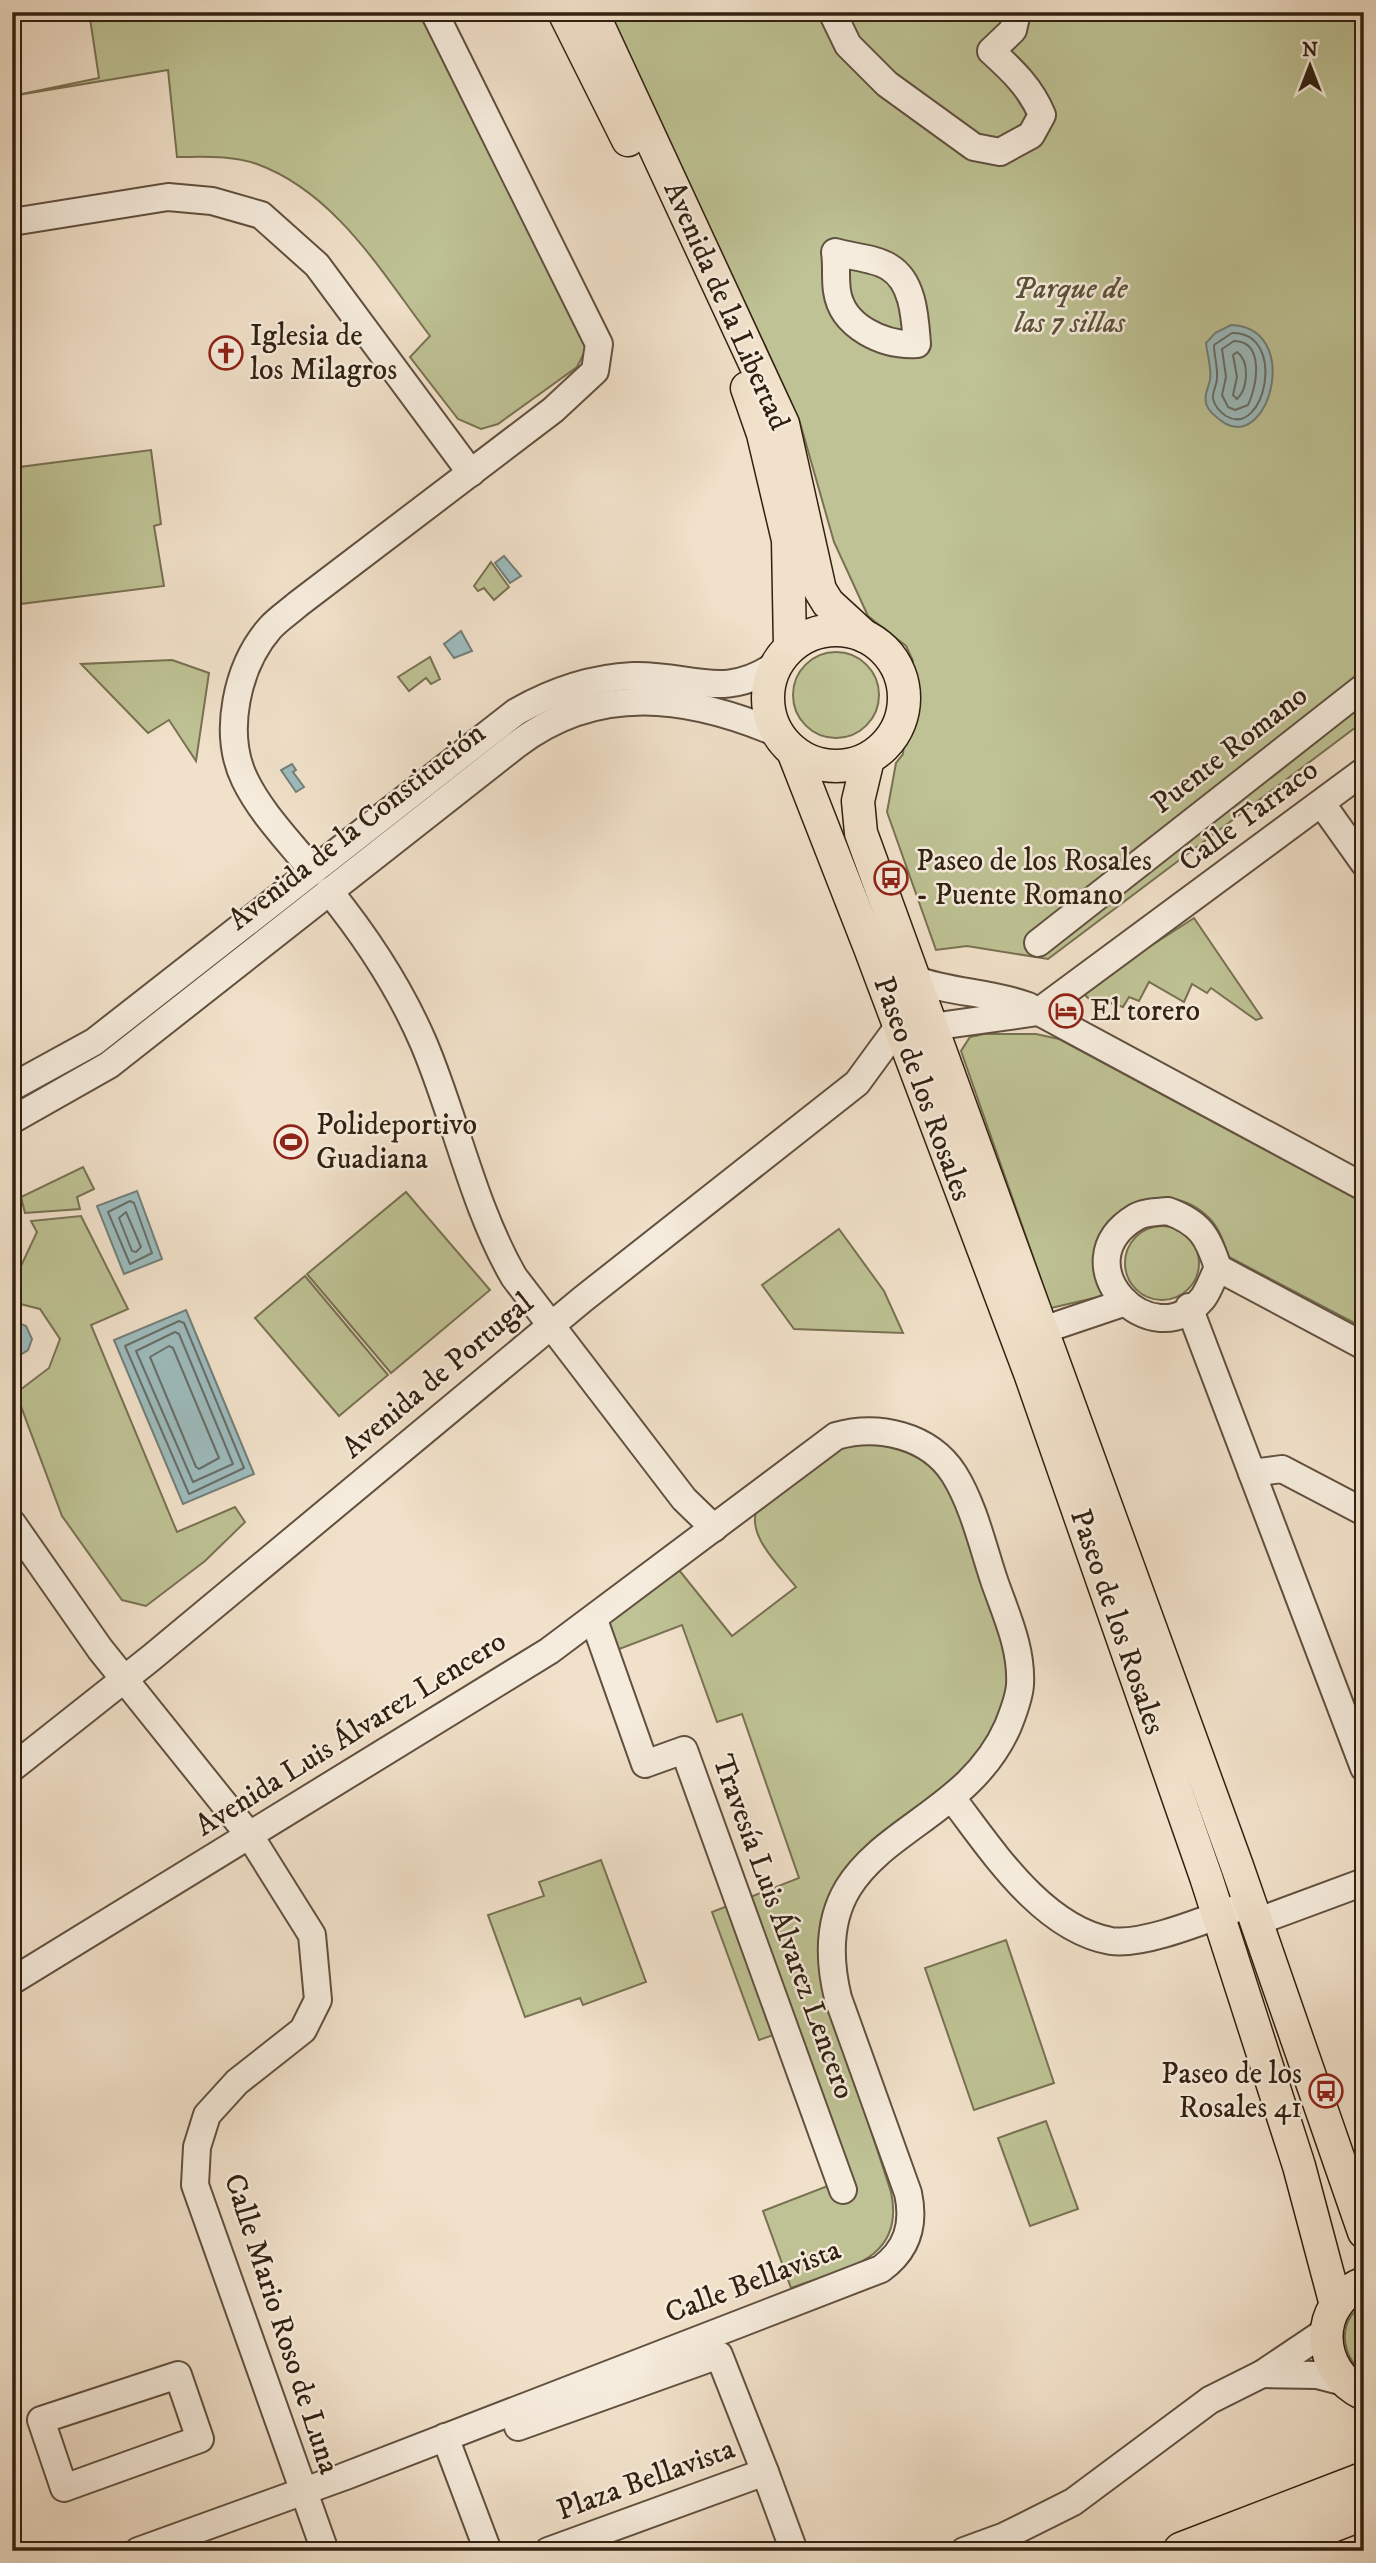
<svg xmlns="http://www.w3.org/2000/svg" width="1376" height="2563" font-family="'IM FELL DW Pica',serif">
<rect width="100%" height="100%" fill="#f1e1ca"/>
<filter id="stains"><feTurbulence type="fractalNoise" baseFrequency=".00286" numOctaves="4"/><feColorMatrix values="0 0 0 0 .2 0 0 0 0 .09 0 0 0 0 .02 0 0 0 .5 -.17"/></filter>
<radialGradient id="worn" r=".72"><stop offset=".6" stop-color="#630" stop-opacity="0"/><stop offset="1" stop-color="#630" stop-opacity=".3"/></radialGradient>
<!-- green -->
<g fill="#bec294" stroke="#787152" stroke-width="2">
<path d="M89,12H424L587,347L577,367L498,424L481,429L458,419L410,357L430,336C382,273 336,193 257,164C231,155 204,157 177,157L168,70L12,96L99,78Z"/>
<polygon points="610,12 1364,12 1364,721 1048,959 967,946 936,950 887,812 896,763 903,754 913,661 906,646 868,616 834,542 799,419"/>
<polygon points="151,450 161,524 154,526 164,586 12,605 12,468"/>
<polygon points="491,562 509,587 494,600 484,588 478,591 474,586"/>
<circle cx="836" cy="695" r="43"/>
<polygon points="430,657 440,679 431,684 426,678 409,691 398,677"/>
<polygon points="172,660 209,673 196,761 169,720 148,733 81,664"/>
<polygon points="1194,918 1262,1018 1256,1020 1211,988 1207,993 1192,984 1184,1002 1149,982 1139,1001 1129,997 1123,1007 1101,1000 1092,1002 1081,991"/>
<path d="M984,1034H1036L1059,1039L1364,1203V1328L1229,1257C1223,1241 1219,1226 1206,1215C1179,1191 1136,1192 1115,1221C1112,1225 1107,1231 1106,1235C1101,1252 1107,1277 1107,1295L1051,1308L961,1051L970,1037Z"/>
<polygon points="83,1167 94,1189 77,1197 80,1209 25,1213 21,1197"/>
<polygon points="406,1192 490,1290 391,1373 307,1274"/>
<polygon points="81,1216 128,1309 91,1325 177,1532 235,1507 245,1522 205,1561 146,1606 122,1600 62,1516 16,1393 49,1368 60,1339 40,1309 12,1302 12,1285 37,1232 31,1221"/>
<circle cx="1162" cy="1263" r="37"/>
<polygon points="839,1229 884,1291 903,1333 794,1329 762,1285"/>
<polygon points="305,1276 388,1375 339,1416 255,1318"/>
<path d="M862,1442C939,1453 946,1476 971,1546C985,1587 1005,1629 1009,1672C1010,1681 1007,1690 1005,1698C986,1797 851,1817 823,1917C809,1968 836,2024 851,2071C865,2112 878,2152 891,2192C906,2262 842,2269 791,2288L763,2211L833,2184L779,2033L759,2040L712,1912L799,1878L742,1714L717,1722L682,1625L614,1651L603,1627L679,1570L732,1636L796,1587C780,1566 744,1534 758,1506L829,1452Z"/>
<polygon points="601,1860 646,1982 583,2005 580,1998 525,2017 488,1915 544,1896 539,1882"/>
<polygon points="1006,1940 1054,2083 974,2110 925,1968"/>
<polygon points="1046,2121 1078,2209 1030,2226 998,2138"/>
<path d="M1364,2304V2374C1341,2355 1336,2322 1364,2304Z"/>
</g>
<!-- water -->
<g fill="#9dbcbe" stroke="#727e79" stroke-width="2">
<path d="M1231,325C1301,327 1271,447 1226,424C1220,420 1210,414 1207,406C1203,397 1208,389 1210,380C1212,369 1207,354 1206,343L1215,333Z"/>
<polygon points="504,556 521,576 510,583 495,563"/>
<polygon points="461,631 472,651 454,658 444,644"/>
<polygon points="292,764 296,770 293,772 304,787 296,792 281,770"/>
<polygon points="137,1191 162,1259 124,1274 97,1206"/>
<polygon points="186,1310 254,1474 183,1504 114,1340"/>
<polygon points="14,1321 26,1326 32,1339 28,1350 17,1357 12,1356"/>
</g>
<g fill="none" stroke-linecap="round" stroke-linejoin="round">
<!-- shore -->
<g stroke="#676e68" stroke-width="2">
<path d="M1232,333C1288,332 1265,439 1226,416C1220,412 1215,406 1213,399C1212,391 1217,386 1217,378C1218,368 1214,356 1214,345Z"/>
<path d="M1234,341C1265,341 1257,387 1248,405L1235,410L1228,407L1222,395L1226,377L1222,349Z"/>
<path d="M1237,352C1250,361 1248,389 1237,399L1233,395L1237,377L1233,355Z"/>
<polygon points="130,1201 134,1203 152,1253 130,1264 108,1212"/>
<polygon points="126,1212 141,1247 136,1252 132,1251 119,1218"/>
<polygon points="179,1321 184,1323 244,1468 189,1494 125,1346"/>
<polygon points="175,1332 179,1334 233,1464 193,1482 136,1351"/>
<polygon points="169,1346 173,1348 219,1458 199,1469 196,1467 150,1357"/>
</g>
<defs>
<g id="minor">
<path d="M832,12L848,45L887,84L974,147L1000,152L1031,135L1042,115C1031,88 1012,70 991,51L1013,30L1017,12"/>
<polyline points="12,222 168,197 212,201 261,215 317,265 471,473"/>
<path d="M835,252C851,257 875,258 889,267C914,282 915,319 917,344C884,346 842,327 837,291C835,278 837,265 835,252Z"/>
<polyline points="1322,804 1364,863"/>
<path d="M312,870C289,841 261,813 245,780C222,733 237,666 270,628C278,619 289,612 298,604L553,410L595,371L599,344L434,12"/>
<path d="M329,891C367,938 400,988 424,1044C456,1120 473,1206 514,1277L684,1499L714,1528"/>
<polyline points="1038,943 1364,687"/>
<path d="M914,979C950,993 991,992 1028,1006L1364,1187"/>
<polyline points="918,1014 931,1027 1038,1012 1364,771"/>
<path d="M12,1087L94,1042L516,712C553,691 590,678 633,676C690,674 724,702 777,664"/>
<path d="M12,1120L109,1065L516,745C597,683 687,695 777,733"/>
<path d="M1168,1211C1200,1223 1208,1236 1218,1268C1213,1277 1209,1290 1203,1298C1152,1360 1059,1263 1136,1217C1144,1212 1158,1212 1168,1211Z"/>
<polyline points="1218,1268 1364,1346"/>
<polyline points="1189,1307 1364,1768"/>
<polyline points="1040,1331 1123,1303"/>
<polyline points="1252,1473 1282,1469 1364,1512"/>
<polyline points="12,1523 100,1649 250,1836 312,1935 318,2000 303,2030 237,2082 207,2115 197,2147 195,2185 325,2551"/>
<polyline points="594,1620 645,1764 684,1750 843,2190"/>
<polyline points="12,1768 151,1658 583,1299 857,1083 898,1027"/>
<path d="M952,1798C991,1849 1042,1929 1111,1941C1146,1946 1214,1916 1249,1904"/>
<polyline points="1256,1922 1364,1882"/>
<path d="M12,1981L549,1651L836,1436C878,1424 929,1435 954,1474C974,1506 983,1548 995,1583C1007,1617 1022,1649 1020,1685C1019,1699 1013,1713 1008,1726C957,1843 798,1834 838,1998L908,2193C915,2225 907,2250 881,2269L343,2477L138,2551"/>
<polyline points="1262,2374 1317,2375 1344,2382"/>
<polygon points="178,2375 200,2439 64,2488 41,2420"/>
<polyline points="518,2427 719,2355 765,2472 548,2551"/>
<polyline points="445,2437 488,2551"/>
<polyline points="765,2472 794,2551"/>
<polyline points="964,2551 1005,2536 1073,2502 1210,2400 1262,2374 1326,2331"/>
</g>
<g id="major">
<polyline points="564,12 628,140"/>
<polyline points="592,12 783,424 820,590 828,603 864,636"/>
<polyline points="747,388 763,434 788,540 790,647"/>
<circle cx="836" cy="698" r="68"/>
<polyline points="793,751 870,948 1030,1373 1206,1877 1299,2166 1336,2305"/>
<polyline points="868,759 858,801 861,833 1237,1866 1364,2232"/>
<path d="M1364,2283C1312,2304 1316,2372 1364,2394"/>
</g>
<g id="highway">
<polyline points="1182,2551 1364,2481"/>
<polyline points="1260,2551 1364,2511"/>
</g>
</defs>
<!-- minor casing -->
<use href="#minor" stroke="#61503f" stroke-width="30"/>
<!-- major casing -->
<use href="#major" stroke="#312011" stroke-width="35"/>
<!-- highway casing -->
<use href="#highway" stroke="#312011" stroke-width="40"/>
<!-- minor -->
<use href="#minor" stroke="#f6ecdd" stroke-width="26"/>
<!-- major -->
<use href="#major" stroke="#f1e1ca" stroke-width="32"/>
<!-- highway -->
<use href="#highway" stroke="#f1e1ca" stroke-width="37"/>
</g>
<!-- icons -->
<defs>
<symbol id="church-ring" viewBox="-11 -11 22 22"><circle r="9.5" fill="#f6ecdd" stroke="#8f2418" stroke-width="1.5"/><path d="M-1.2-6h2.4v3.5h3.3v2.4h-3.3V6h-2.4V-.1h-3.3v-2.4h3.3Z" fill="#8f2418"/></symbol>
<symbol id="bus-ring" viewBox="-11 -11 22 22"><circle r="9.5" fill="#f6ecdd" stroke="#8f2418" stroke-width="1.5"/><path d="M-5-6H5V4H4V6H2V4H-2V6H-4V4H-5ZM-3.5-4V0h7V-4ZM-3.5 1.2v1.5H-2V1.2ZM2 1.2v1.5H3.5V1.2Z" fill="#8f2418"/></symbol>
<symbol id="hotel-ring" viewBox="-11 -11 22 22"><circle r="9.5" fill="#f6ecdd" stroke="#8f2418" stroke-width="1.5"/><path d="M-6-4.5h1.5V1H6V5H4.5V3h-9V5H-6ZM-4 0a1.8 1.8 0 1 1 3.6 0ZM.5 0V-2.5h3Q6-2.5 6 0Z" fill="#8f2418"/></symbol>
<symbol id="stadium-ring" viewBox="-11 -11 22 22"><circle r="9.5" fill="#f6ecdd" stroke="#8f2418" stroke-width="1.5"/><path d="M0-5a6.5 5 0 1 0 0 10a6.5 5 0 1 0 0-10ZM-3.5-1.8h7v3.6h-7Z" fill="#8f2418"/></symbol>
</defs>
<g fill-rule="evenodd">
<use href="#church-ring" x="207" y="334" width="38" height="38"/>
<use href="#bus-ring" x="872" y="859" width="38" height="38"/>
<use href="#hotel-ring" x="1047" y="992" width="38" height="38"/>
<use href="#stadium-ring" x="272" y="1123" width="38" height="38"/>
<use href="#bus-ring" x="1307" y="2072" width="38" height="38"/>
</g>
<g text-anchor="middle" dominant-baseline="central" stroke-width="5" stroke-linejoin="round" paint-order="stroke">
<!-- park labels -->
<g font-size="30" font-style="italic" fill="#5b5138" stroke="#f6ecdd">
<text x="1070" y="289">Parque de<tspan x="1070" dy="34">las 7 sillas</tspan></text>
</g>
<!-- street labels -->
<g font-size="30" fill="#312011" stroke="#f6ecdd">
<text transform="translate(726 306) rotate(66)">Avenida de la Libertad</text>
<text transform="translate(1230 750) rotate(-38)">Puente Romano</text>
<text transform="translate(1249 816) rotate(-37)">Calle Tarraco</text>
<text transform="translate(357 827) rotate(-38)">Avenida de la Constitución</text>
<text transform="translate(922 1089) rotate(70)">Paseo de los Rosales</text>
<text transform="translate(438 1376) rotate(-40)">Avenida de Portugal</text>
<text transform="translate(1117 1622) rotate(71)">Paseo de los Rosales</text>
<text transform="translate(351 1734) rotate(-32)">Avenida Luis Álvarez Lencero</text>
<text transform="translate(783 1927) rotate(70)">Travesía Luis Álvarez Lencero</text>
<text transform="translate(753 2282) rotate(-21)">Calle Bellavista</text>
<text transform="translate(281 2324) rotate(72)">Calle Mario Roso de Luna</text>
<text transform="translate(646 2480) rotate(-20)">Plaza Bellavista</text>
</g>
<!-- poi labels -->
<g font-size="30" fill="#312011" stroke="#f6ecdd" text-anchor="start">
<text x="250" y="336">Iglesia de<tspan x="250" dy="34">los Milagros</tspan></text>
<text x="916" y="861">Paseo de los Rosales<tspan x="916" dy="34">- Puente Romano</tspan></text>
<text x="1090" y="1011">El torero</text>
<text x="316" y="1125">Polideportivo<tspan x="316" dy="34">Guadiana</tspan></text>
<text x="1302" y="2074" text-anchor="end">Paseo de los<tspan x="1302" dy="34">Rosales 41</tspan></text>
</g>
</g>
<!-- margin -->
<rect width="1376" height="2563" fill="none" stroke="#f1e1ca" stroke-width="42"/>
<rect x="14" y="14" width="1348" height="2535" fill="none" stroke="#312011" stroke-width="3.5"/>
<rect x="21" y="21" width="1334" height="2521" fill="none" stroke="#312011" stroke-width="2"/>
<!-- north arrow -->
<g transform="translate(1310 66)" stroke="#f6ecdd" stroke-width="5" paint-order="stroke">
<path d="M0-5L12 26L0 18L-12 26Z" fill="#312011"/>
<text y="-10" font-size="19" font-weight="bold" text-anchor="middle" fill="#312011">N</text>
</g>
<rect width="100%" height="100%" filter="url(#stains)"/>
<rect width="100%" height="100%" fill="url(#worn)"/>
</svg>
